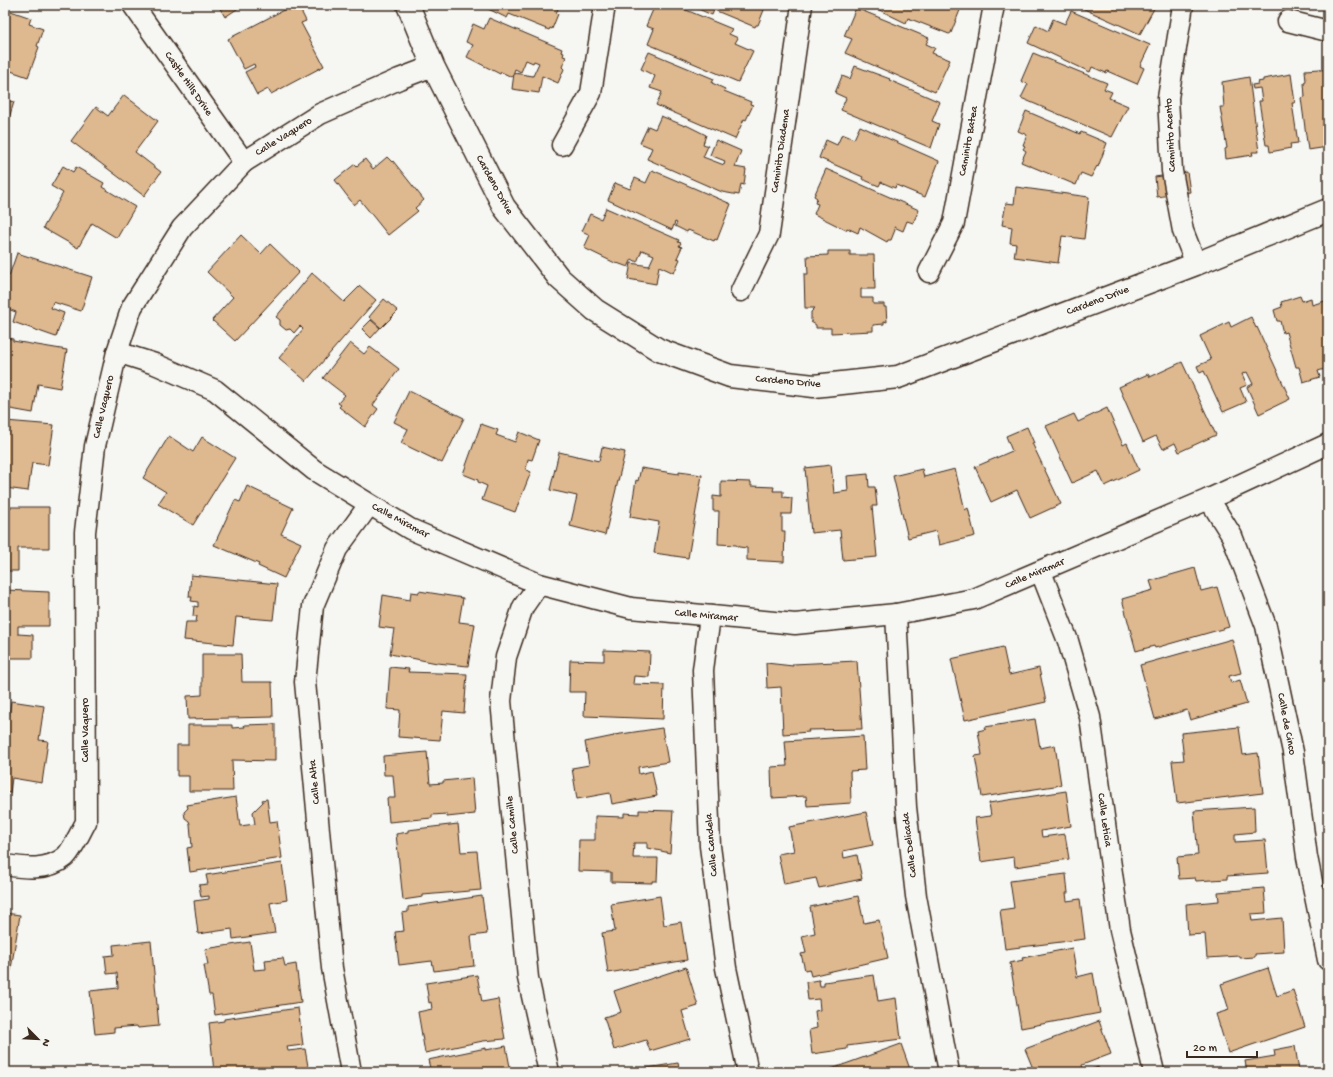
<svg xmlns="http://www.w3.org/2000/svg" width="1333" height="1077" font-family="'Gochi Hand',sans-serif">
<rect width="100%" height="100%" fill="#f6f6f2"/>
<filter id="ink" filterUnits="userSpaceOnUse"><feTurbulence type="fractalNoise" baseFrequency=".025" numOctaves="2"/><feDisplacementMap in="SourceGraphic" scale="8" xChannelSelector="R" yChannelSelector="G"/><feConvolveMatrix kernelMatrix="1 2 1 2 8 2 1 2 1" color-interpolation-filters="sRGB"/></filter>
<g filter="url(#ink)">
<!-- building -->
<g fill="#deb88f" stroke="#3b2a1e">
<polygon points="218,5 243,5 225,17"/>
<polygon points="293,5 298,5 306,21 301,23 324,66 271,94 268,89 257,95 245,72 255,67 254,64 244,69 228,39"/>
<polygon points="480,5 560,5 556,13 558,14 552,29 550,28 549,30 509,14 507,18"/>
<polygon points="655,5 674,5 732,29 729,34 738,38 735,43 753,51 738,82 648,44 654,29 646,26"/>
<polygon points="693,5 764,5 762,9 764,10 758,25 756,25 755,27 714,10 712,15 694,7"/>
<polygon points="869,5 962,5 951,33 949,34 908,18 906,23"/>
<polygon points="1075,5 1156,5 1140,34"/>
<polygon points="856,8 929,38 926,44 935,48 932,53 950,60 935,92 845,53 852,39 844,36"/>
<polygon points="5,9 31,18 29,24 43,29 37,46 39,47 28,77 5,69"/>
<polygon points="1071,11 1150,45 1140,66 1144,68 1137,84 1107,71 1106,73 1092,67 1090,72 1028,43 1036,25 1048,31 1053,19 1065,24"/>
<polygon points="489,18 562,49 561,52 564,53 563,56 566,57 562,67 564,69 558,83 542,76 539,93 512,89 514,73 533,76 539,63 534,61 533,63 526,60 521,72 515,69 512,77 501,72 500,74 467,57 473,45 466,42 473,24 484,29"/>
<polygon points="649,52 714,79 712,83 725,89 724,91 751,102 750,104 753,105 746,120 744,119 735,139 656,105 662,92 650,88 655,76 641,69"/>
<polygon points="1033,53 1107,83 1104,89 1112,92 1109,98 1128,106 1112,137 1021,98 1028,84 1021,81"/>
<polygon points="855,66 890,79 889,80 940,102 932,121 939,124 931,148 841,110 846,98 835,93 842,76 850,79"/>
<polygon points="1320,69 1320,70 1328,69 1328,147 1308,150 1301,98 1305,97 1304,83 1306,82 1305,70"/>
<polygon points="1291,74 1295,103 1292,103 1298,143 1290,144 1291,148 1270,152 1269,145 1266,145 1259,101 1262,101 1260,88 1253,89 1252,85 1258,84 1257,82 1263,81 1263,79"/>
<polygon points="1249,77 1259,152 1252,152 1253,155 1226,159 1225,149 1227,148 1220,107 1224,107 1222,82"/>
<polygon points="124,95 158,121 135,152 161,172 144,196 71,141 96,107 108,116"/>
<polygon points="5,100 14,102 5,131"/>
<polygon points="1026,111 1080,134 1081,132 1107,143 1098,167 1097,166 1091,177 1081,173 1076,185 1021,162 1026,151 1023,149 1025,146 1023,145 1027,135 1018,131"/>
<polygon points="661,116 685,126 686,125 706,135 703,144 708,146 703,157 724,165 725,161 710,155 716,140 741,151 735,167 746,169 744,185 741,184 739,195 722,192 647,159 652,148 640,143 648,126 655,129"/>
<polygon points="860,126 939,161 925,197 896,185 895,188 881,182 879,186 862,179 863,177 819,158 826,140 837,145 842,134 854,139"/>
<polygon points="387,157 392,162 393,161 424,200 415,208 418,211 388,235 360,200 354,205 335,180 355,164 357,166 365,159 373,169"/>
<polygon points="63,166 73,172 76,167 104,183 102,187 135,207 117,238 92,223 78,248 43,228 63,193 51,186"/>
<polygon points="826,169 919,210 913,223 907,221 903,231 894,227 895,230 891,240 888,240 887,242 860,227 858,233 847,228 846,230 814,214 818,204 815,203 817,198 814,196"/>
<polygon points="652,170 731,204 717,240 715,239 714,241 688,230 687,232 675,226 677,223 675,222 672,230 608,200 615,183 630,189 635,178 646,183"/>
<polygon points="1187,172 1190,192 1157,197 1155,177"/>
<polygon points="1016,187 1089,197 1084,239 1062,236 1058,263 1014,257 1016,244 1010,243 1012,227 1002,225 1006,203 1014,204"/>
<polygon points="606,208 679,240 678,242 681,243 679,246 682,247 677,258 680,259 674,273 659,266 656,284 628,279 631,263 649,266 654,255 642,250 637,262 632,259 628,267 617,263 617,264 584,248 590,235 582,231 590,214 601,219"/>
<polygon points="241,235 261,254 270,244 299,272 235,341 212,320 233,297 207,272"/>
<polygon points="828,251 850,251 850,255 874,255 875,289 861,289 861,298 873,298 873,304 884,304 884,307 886,307 887,322 884,321 884,324 873,325 873,331 831,333 831,328 816,328 816,325 811,322 811,312 815,308 805,308 804,274 808,274 807,256 828,255"/>
<polygon points="17,253 92,277 81,311 53,302 51,308 64,313 56,337 13,322 16,312 5,308 5,275 9,276"/>
<polygon points="312,273 344,302 360,286 376,300 306,381 279,358 303,329 300,326 294,333 290,329 286,330 280,325 280,320 276,317"/>
<polygon points="1300,296 1302,301 1311,298 1312,305 1328,300 1328,368 1318,371 1320,377 1303,382 1299,367 1296,367 1286,332 1283,333 1280,321 1277,321 1274,310 1282,307 1281,302"/>
<polygon points="384,299 398,311 381,328 369,317"/>
<polygon points="1251,317 1256,328 1257,327 1290,399 1259,414 1247,387 1253,384 1247,372 1242,374 1247,385 1240,388 1246,402 1223,412 1204,371 1200,373 1197,366 1211,360 1200,336 1229,322 1231,327"/>
<polygon points="371,320 380,328 371,338 362,329"/>
<polygon points="5,338 13,339 13,341 67,350 60,388 38,384 33,413 5,408"/>
<polygon points="350,343 364,354 370,347 399,369 373,405 378,409 365,427 339,407 341,405 338,403 345,395 323,378"/>
<polygon points="1182,362 1216,435 1179,452 1175,443 1163,449 1156,436 1143,442 1119,387 1148,374 1150,377"/>
<polygon points="409,391 464,418 442,463 401,443 408,429 394,422"/>
<polygon points="1107,408 1123,445 1127,443 1139,470 1105,486 1098,471 1072,483 1046,426 1074,414 1078,422"/>
<polygon points="5,421 54,425 48,465 32,463 28,491 5,488"/>
<polygon points="481,424 498,430 496,435 515,442 519,432 539,440 532,460 528,459 526,470 531,472 515,512 482,500 487,486 478,482 478,480 463,474"/>
<polygon points="1027,427 1034,443 1032,443 1061,504 1030,518 1017,490 991,502 975,467 1012,451 1006,436"/>
<polygon points="169,436 193,452 202,437 235,458 193,525 158,504 166,492 143,478"/>
<polygon points="602,447 625,452 605,535 570,526 577,496 550,490 559,452 599,461"/>
<polygon points="831,465 834,493 848,491 847,476 868,474 869,487 875,487 877,506 872,506 877,557 843,560 840,530 811,533 805,468"/>
<polygon points="641,468 679,474 679,472 702,475 688,558 654,553 659,522 630,517 636,480 638,481"/>
<polygon points="922,469 924,477 955,469 965,510 968,508 975,536 939,545 936,531 908,538 893,476"/>
<polygon points="721,481 751,482 751,486 774,487 773,491 783,491 783,497 792,498 791,514 782,514 782,531 785,531 784,562 747,560 747,548 739,547 736,545 718,544 719,511 713,511 713,496 721,497"/>
<polygon points="247,486 293,508 281,534 301,543 284,578 258,566 259,564 214,545 235,500 240,502"/>
<polygon points="5,507 49,507 49,548 18,548 18,571 5,571"/>
<polygon points="1195,568 1201,591 1217,587 1229,627 1155,648 1154,646 1136,651 1122,599 1153,590 1150,581"/>
<polygon points="191,575 277,584 273,620 236,617 233,645 184,640 186,622 196,622 197,616 193,616 194,606 198,607 198,602 191,601 192,597 189,597"/>
<polygon points="5,590 49,592 49,626 18,626 18,634 33,635 33,658 5,658"/>
<polygon points="419,591 463,598 459,622 475,624 468,666 437,663 390,654 394,629 379,627 383,595 410,600 411,592 419,593"/>
<polygon points="1232,639 1241,673 1229,676 1231,683 1240,680 1247,704 1190,720 1187,710 1155,719 1140,665"/>
<polygon points="1003,647 1009,675 1039,668 1046,702 965,720 951,659"/>
<polygon points="604,650 650,652 649,677 634,676 633,684 664,685 663,719 584,716 585,692 569,692 570,660 604,661"/>
<polygon points="202,654 241,654 242,682 272,682 273,717 188,719 187,696 202,695"/>
<polygon points="857,661 862,729 808,730 809,732 783,734 781,687 767,688 766,663 793,666 793,664"/>
<polygon points="390,667 409,669 408,672 467,674 464,713 443,711 440,740 398,737 400,710 387,709"/>
<polygon points="11,701 44,706 39,740 48,741 42,783 12,778 10,793 5,792 5,716 9,716"/>
<polygon points="1035,719 1040,748 1055,745 1061,785 982,797 975,756 982,755 978,731 986,729 985,727"/>
<polygon points="275,724 275,761 232,760 233,791 189,791 189,776 177,776 177,745 188,745 188,725 232,725 232,728 245,727 244,725"/>
<polygon points="1239,727 1243,755 1258,753 1263,793 1177,803 1172,761 1184,760 1181,733"/>
<polygon points="662,728 668,762 638,767 639,774 652,771 657,796 612,804 610,793 577,799 572,768 589,765 585,742 614,736 614,735"/>
<polygon points="863,736 865,770 850,771 851,803 807,806 806,796 772,798 771,767 787,766 785,741"/>
<polygon points="427,752 430,784 443,783 443,781 472,778 475,814 447,817 447,814 432,815 432,818 389,822 387,798 395,798 393,775 384,775 383,756"/>
<polygon points="1066,791 1071,826 1041,831 1042,837 1065,834 1069,859 1015,867 1014,857 981,862 975,818 991,816 989,803"/>
<polygon points="236,797 240,826 255,824 253,812 263,802 262,800 267,799 270,822 277,821 282,858 190,872 187,848 192,847 190,824 189,821 185,818 184,812 188,808 187,805"/>
<polygon points="1254,807 1255,832 1235,834 1235,842 1265,840 1268,873 1227,876 1227,879 1196,881 1195,878 1179,879 1177,857 1198,855 1194,811"/>
<polygon points="639,810 673,811 670,853 647,848 647,843 634,843 633,858 658,858 657,881 652,881 652,883 611,882 611,872 578,871 579,840 595,840 595,816 624,817 624,813 639,814"/>
<polygon points="866,812 873,845 843,851 844,858 857,855 862,879 819,888 816,878 784,884 778,854 794,851 789,827"/>
<polygon points="458,824 461,852 477,851 481,890 423,895 423,897 403,900 396,834 408,832 408,830"/>
<polygon points="282,863 287,900 270,903 275,933 233,939 232,929 198,934 194,901 209,899 209,896 201,897 199,885 208,884 206,875"/>
<polygon points="1066,874 1068,893 1066,893 1067,901 1080,899 1085,939 1005,949 1000,910 1014,908 1010,881"/>
<polygon points="1264,888 1266,913 1251,914 1252,921 1282,918 1284,952 1255,954 1255,957 1240,958 1240,956 1207,958 1205,934 1188,935 1186,904 1219,901 1218,892"/>
<polygon points="482,896 487,934 471,936 474,966 434,971 432,961 399,965 395,932 404,931 402,913 408,912 408,907"/>
<polygon points="660,896 664,925 681,922 687,960 608,973 602,933 615,931 611,904"/>
<polygon points="858,896 864,923 879,920 888,958 811,976 809,969 805,970 801,954 806,953 802,936 815,933 810,907"/>
<polygon points="5,913 20,915 7,993 5,993"/>
<polygon points="151,941 159,1026 138,1028 137,1026 114,1028 114,1032 95,1034 90,991 118,988 117,973 107,974 105,956 114,955 113,945"/>
<polygon points="250,942 254,970 266,969 265,960 283,958 285,966 296,964 301,1002 215,1015 212,995 209,995 204,965 208,965 205,949"/>
<polygon points="1072,948 1077,977 1093,973 1100,1013 1021,1028 1010,963 1023,960 1022,958"/>
<polygon points="686,967 698,1006 682,1011 690,1039 650,1051 646,1040 614,1050 604,1017 621,1012 614,991"/>
<polygon points="1268,968 1277,996 1293,990 1305,1027 1228,1053 1216,1014 1229,1010 1221,984"/>
<polygon points="477,975 482,1002 498,999 505,1039 483,1041 425,1053 418,1012 432,1009 431,1002 429,1003 426,983"/>
<polygon points="874,975 878,1001 896,998 901,1039 847,1046 847,1049 812,1054 809,1030 817,1028 815,1011 820,1010 819,999 808,1000 806,982 819,980 820,986 824,986 824,982"/>
<polygon points="298,1008 303,1045 287,1047 288,1051 305,1049 309,1072 214,1072 209,1023 224,1021 224,1019"/>
<polygon points="1099,1021 1111,1054 1082,1065 1084,1072 1098,1067 1100,1072 1031,1072 1034,1071 1025,1049"/>
<polygon points="901,1044 911,1072 823,1072"/>
<polygon points="506,1046 511,1072 431,1072 428,1060 486,1048 486,1050"/>
<polygon points="1295,1046 1299,1071 1247,1072 1245,1061 1275,1056 1274,1050"/>
<polygon points="678,1063 680,1072 641,1072 641,1069"/>
</g>
<g fill="none" stroke-linecap="round" stroke-linejoin="round">
<defs>
<g id="street">
<polyline points="133,5 244,162"/>
<polyline points="1183,5 1168,98 1172,171 1183,231 1196,264"/>
<polyline points="1288,21 1328,31"/>
<polyline points="562,145 591,93 605,5"/>
<polyline points="929,272 954,223 994,5"/>
<polyline points="741,291 769,234 802,5"/>
<polyline points="117,352 155,364 215,390 314,470 410,529 539,584 631,608 795,624 896,614 974,599 1209,499 1328,444"/>
<polyline points="1209,499 1232,536 1266,626 1293,752 1307,857 1328,960"/>
<polyline points="1041,572 1068,641 1090,717 1120,930 1154,1072"/>
<polyline points="539,584 523,607 506,657 501,701 528,978 549,1072"/>
<polyline points="896,614 906,807 916,896 949,1072"/>
<polyline points="710,616 703,670 710,846 726,968 748,1072"/>
<path d="M5,865C25,868 48,871 65,857C72,851 81,831 86,822L85,532L95,446L117,352L132,307L182,228L244,162L320,114L399,79L433,66"/>
<polyline points="351,1072 332,968 305,682 313,606 337,549 369,505"/>
</g>
<polyline id="secondary" points="408,5 433,66 504,207 559,278 595,310 659,350 730,376 814,386 898,377 1196,264 1328,210"/>
</defs>
<!-- street casing -->
<use href="#street" stroke="#3b2a1e" stroke-width="23"/>
<!-- secondary casing -->
<use href="#secondary" stroke="#3b2a1e" stroke-width="25"/>
<!-- street -->
<use href="#street" stroke="#f6f6f2" stroke-width="20"/>
<!-- secondary -->
<use href="#secondary" stroke="#f6f6f2" stroke-width="22"/>
</g>
</g>
<g text-anchor="middle" dominant-baseline="central" stroke-width="3.5" stroke-linejoin="round" paint-order="stroke">
<!-- street labels -->
<g font-size="11" fill="#3b2a1e" stroke="#f6f6f2">
<text transform="translate(188 84) rotate(55)">Castle Hills Drive</text>
<text transform="translate(1171 135) rotate(-93)">Caminito Acento</text>
<text transform="translate(284 137) rotate(-32)">Calle Vaquero</text>
<text transform="translate(969 141) rotate(-80)">Caminito Batea</text>
<text transform="translate(781 151) rotate(-82)">Caminito Diadema</text>
<text transform="translate(494 185) rotate(61)">Cardeno Drive</text>
<text transform="translate(1098 301) rotate(-21)">Cardeno Drive</text>
<text transform="translate(788 382) rotate(5)">Cardeno Drive</text>
<text transform="translate(104 407) rotate(-77)">Calle Vaquero</text>
<text transform="translate(400 521) rotate(28)">Calle Miramar</text>
<text transform="translate(1035 574) rotate(-23)">Calle Miramar</text>
<text transform="translate(706 616) rotate(5)">Calle Miramar</text>
<text transform="translate(1286 724) rotate(79)">Calle de Cinco</text>
<text transform="translate(86 730) rotate(-90)">Calle Vaquero</text>
<text transform="translate(315 782) rotate(-95)">Calle Alta</text>
<text transform="translate(1104 820) rotate(82)">Calle Leticia</text>
<text transform="translate(513 825) rotate(-96)">Calle Camille</text>
<text transform="translate(712 845) rotate(-95)">Calle Candela</text>
<text transform="translate(910 845) rotate(-97)">Calle Delicada</text>
</g>
</g>
<!-- margin -->
<rect width="1333" height="1077" fill="none" stroke="#f6f6f2" stroke-width="20"/>
<rect x="10" y="10" width="1313" height="1057" fill="none" stroke="#3b2a1e" stroke-width="1.5" filter="url(#ink)"/>
<!-- north arrow -->
<g transform="translate(38 1039) rotate(114)" stroke="#f6f6f2" stroke-width="3" paint-order="stroke">
<path d="M0-3L7 15L0 10L-7 15Z" fill="#3b2a1e"/>
<text y="-6" font-size="11" font-weight="bold" text-anchor="middle" fill="#3b2a1e">N</text>
</g>
<!-- scale -->
<path d="M1187 1051v6h70v-6" fill="none" stroke="#3b2a1e" stroke-width="2"/>
<text x="1193" y="1051" font-size="12" fill="#3b2a1e" stroke="#f6f6f2" stroke-width="3" paint-order="stroke">20 m</text>
</svg>
